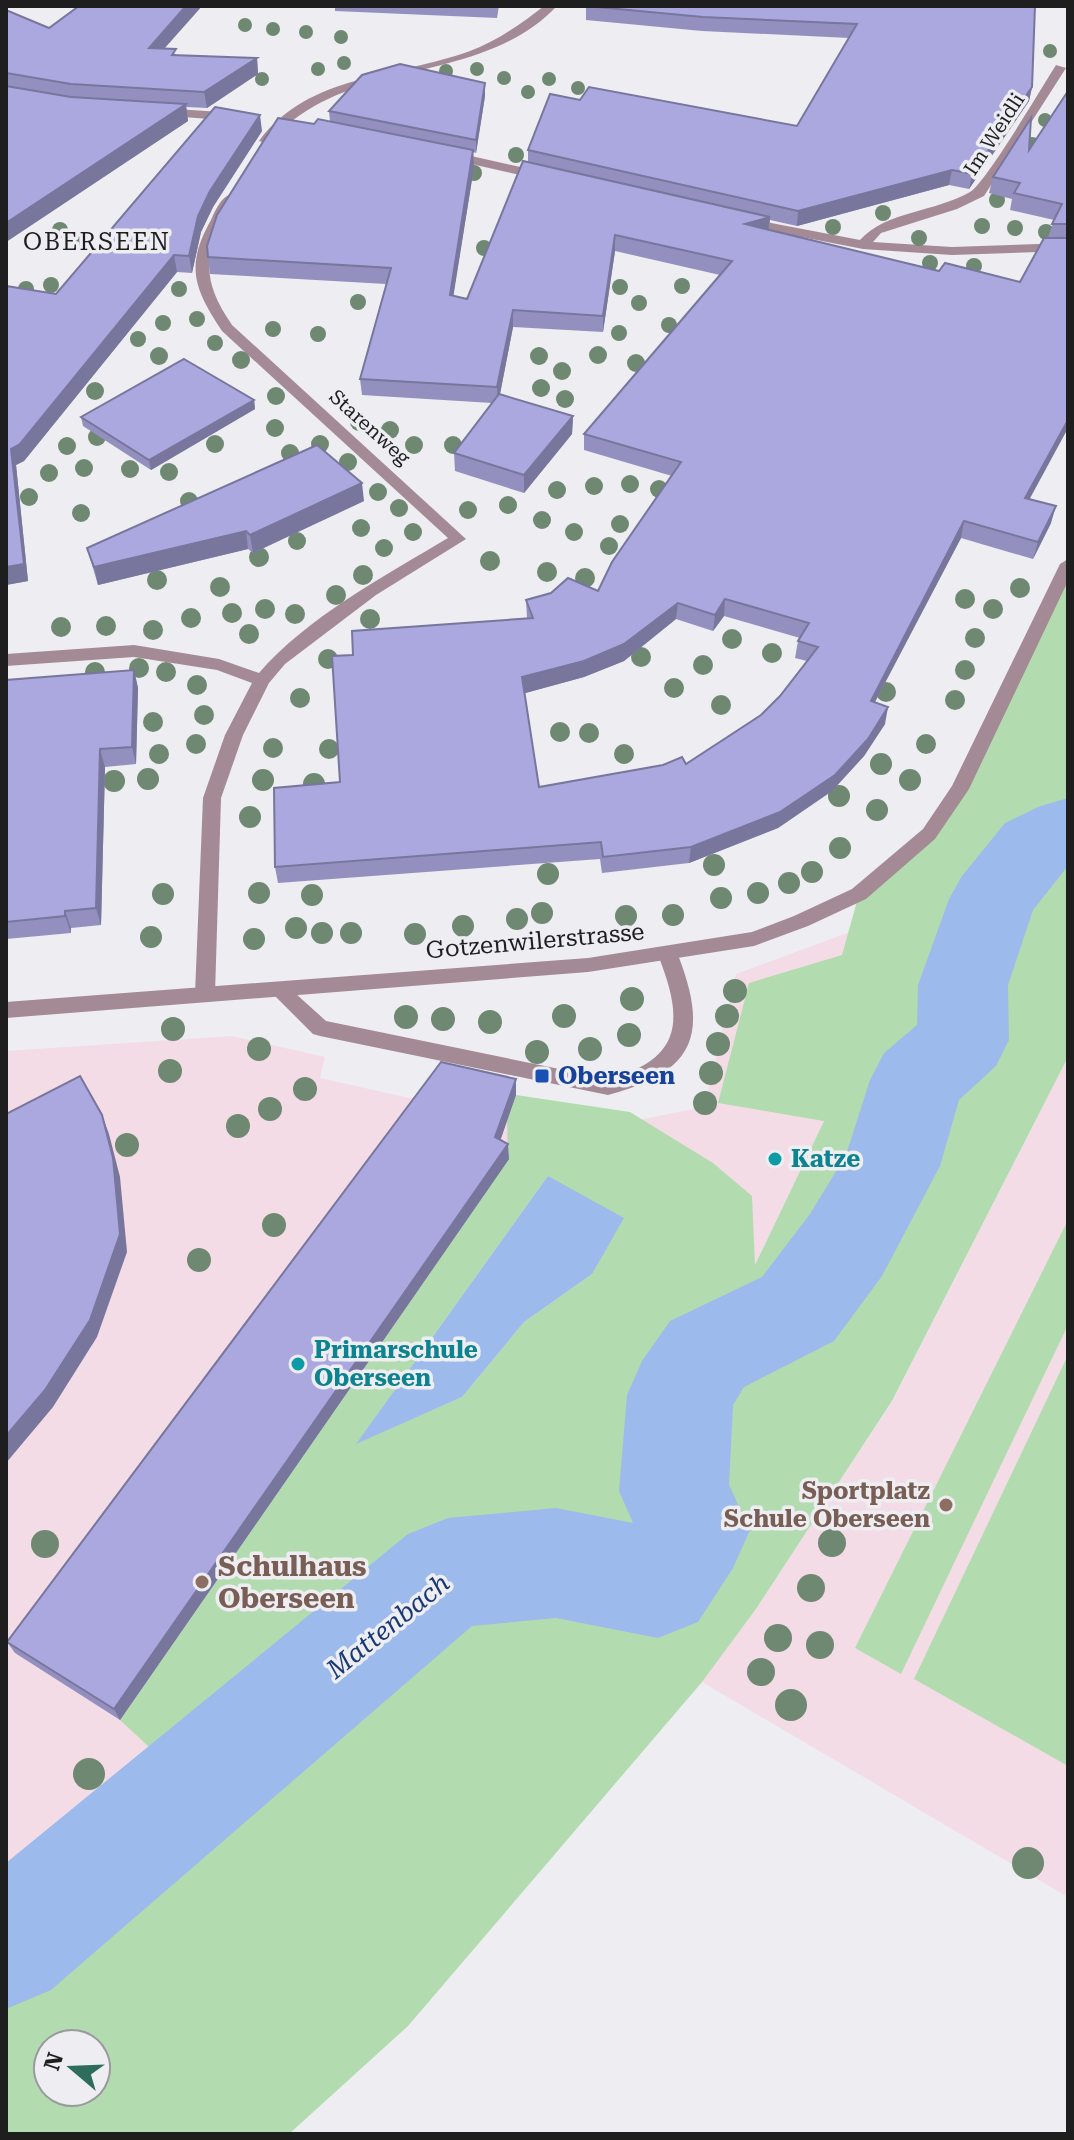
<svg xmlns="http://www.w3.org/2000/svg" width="1074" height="2140" font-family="'Roboto Serif',serif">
<rect width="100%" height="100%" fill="#ededf2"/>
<!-- education -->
<g fill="#f4dce6">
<polygon points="850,932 824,1121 754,1267 70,1840 6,1888 6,1051 232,1036 325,1057 320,1078 507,1120 516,1095 633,1121 704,1107 736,974"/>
<polygon points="1068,1057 1068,1897 702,1682 756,1609 892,1402"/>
</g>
<!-- green -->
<g fill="#b2dcaf" fill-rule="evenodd">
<path d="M1068,564V1057L892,1401L756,1609L702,1682L408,2026L289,2134H6V1888L70,1840L163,1760L120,1720L508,1159L507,1120L516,1095L630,1112L713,1163L752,1196L755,1265L824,1121L718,1103L749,983L842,955L859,894L929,834ZM548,1176L592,1274L524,1322L462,1397L357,1443ZM48,2044H96V2092H48Z"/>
<polygon points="1068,1220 1068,1325 901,1674 855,1648"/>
<polygon points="1068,1355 1068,1766 914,1679"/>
</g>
<!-- water -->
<polygon fill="#9cbaec" points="548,1176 624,1218 592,1274 524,1322 462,1397 356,1444"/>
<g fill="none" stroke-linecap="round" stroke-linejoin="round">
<!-- river -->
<polygon fill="#9cbaec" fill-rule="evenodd" points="1068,798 1068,866 1033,910 1008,985 1009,1040 996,1066 959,1100 940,1166 882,1276 834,1341 744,1387 733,1405 729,1485 750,1530 733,1568 698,1622 658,1638 556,1618 472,1626 51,1990 6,2009 6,1863 408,1534 448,1518 556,1508 633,1523 619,1491 627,1395 642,1361 670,1321 762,1277 810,1214 846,1155 870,1080 884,1053 917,1025 918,985 949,899 962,876 1005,823 1038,807"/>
<!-- service -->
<path fill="#a48a95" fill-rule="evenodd" d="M668,948L675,950L678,955C710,1037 693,1072 608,1095L320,1036L313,1034L268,989L271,984H285L326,1021L608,1079C683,1059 684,1020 658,955L661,950Z"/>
<!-- minor -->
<g fill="#a48a95" fill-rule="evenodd">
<path d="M544,6H557C478,89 342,55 269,144L259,141C310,73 396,78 470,51C497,41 521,24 544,6Z"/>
<path d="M1056,65L1066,68L984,196L957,209L881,233L873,242L952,247L1068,243V251L952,255L863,249L745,226L738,222L745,218L860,240C886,211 936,212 970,192C985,184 1042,87 1056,65Z"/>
<polygon points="161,108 236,113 242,117 236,121 157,115 157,109"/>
<polygon points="449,151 547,173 548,176 542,180 445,158 443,155"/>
<path d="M229,195L236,199C206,250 197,274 232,325L466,539L376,595L285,664L269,683L243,735L221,798L215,994L212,999H198L195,994L203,798L225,735L252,683L217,670L134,657L6,666V654L134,645L219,659L259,673C306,618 386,575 448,538L222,331C194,289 185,266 211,220C215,211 220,199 229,195Z"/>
</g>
<!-- tertiary -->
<polygon fill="#a48a95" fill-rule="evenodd" points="1068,559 1068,581 969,789 935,839 866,899 808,926 754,946 588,972 6,1018 6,1002 588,958 752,932 794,916 852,889 923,829 952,786 1060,564"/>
</g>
<!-- trees -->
<g fill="#6e8871">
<circle cx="245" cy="25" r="7"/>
<circle cx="273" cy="29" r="7"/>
<circle cx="306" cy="32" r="7"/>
<circle cx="341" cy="37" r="7"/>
<circle cx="1050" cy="51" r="7"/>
<circle cx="344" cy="63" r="7"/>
<circle cx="318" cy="69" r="7"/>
<circle cx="477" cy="69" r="7"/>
<circle cx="446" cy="71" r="7"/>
<circle cx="504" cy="78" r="7"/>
<circle cx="262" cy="79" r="7"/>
<circle cx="549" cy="79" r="7"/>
<circle cx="578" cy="88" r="7"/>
<circle cx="528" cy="92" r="7"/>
<circle cx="1045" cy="120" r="7"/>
<circle cx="1032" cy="145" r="8"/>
<circle cx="516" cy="155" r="8"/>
<circle cx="474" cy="173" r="8"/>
<circle cx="997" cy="200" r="8"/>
<circle cx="883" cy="213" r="8"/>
<circle cx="982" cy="226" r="8"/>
<circle cx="833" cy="227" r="8"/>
<circle cx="1015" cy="228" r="8"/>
<circle cx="60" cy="230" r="8"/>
<circle cx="1046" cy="232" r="8"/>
<circle cx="919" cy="238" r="8"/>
<circle cx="81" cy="244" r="8"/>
<circle cx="484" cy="248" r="8"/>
<circle cx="930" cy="263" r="8"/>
<circle cx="974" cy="266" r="8"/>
<circle cx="51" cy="285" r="8"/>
<circle cx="682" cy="286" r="8"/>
<circle cx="620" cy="287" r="8"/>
<circle cx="26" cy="289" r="8"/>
<circle cx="179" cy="289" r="8"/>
<circle cx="358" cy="302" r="8"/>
<circle cx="639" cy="303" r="8"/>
<circle cx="197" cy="319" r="8"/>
<circle cx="163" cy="323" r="8"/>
<circle cx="669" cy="325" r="8"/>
<circle cx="273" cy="329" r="8"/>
<circle cx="619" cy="333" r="8"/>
<circle cx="318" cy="334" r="8"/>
<circle cx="138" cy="339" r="8"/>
<circle cx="215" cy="343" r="8"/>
<circle cx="598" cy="355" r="9"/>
<circle cx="159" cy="356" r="9"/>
<circle cx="539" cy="356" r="9"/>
<circle cx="241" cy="360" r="9"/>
<circle cx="636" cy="363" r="9"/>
<circle cx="562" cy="371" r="9"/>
<circle cx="541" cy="388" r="9"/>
<circle cx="95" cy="391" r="9"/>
<circle cx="276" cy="396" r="9"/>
<circle cx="565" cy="399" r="9"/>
<circle cx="359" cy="422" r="9"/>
<circle cx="275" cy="428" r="9"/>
<circle cx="390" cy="430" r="9"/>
<circle cx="97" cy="437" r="9"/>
<circle cx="215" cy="444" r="9"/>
<circle cx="320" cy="444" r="9"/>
<circle cx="414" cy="445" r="9"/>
<circle cx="453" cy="445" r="9"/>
<circle cx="67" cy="446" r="9"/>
<circle cx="290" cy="453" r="9"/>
<circle cx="348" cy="462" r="9"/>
<circle cx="84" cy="468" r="9"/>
<circle cx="130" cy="469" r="9"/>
<circle cx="169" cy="472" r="9"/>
<circle cx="49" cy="473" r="9"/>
<circle cx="630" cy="484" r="9"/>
<circle cx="594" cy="486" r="9"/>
<circle cx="659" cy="489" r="9"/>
<circle cx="557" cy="490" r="9"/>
<circle cx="378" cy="492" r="9"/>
<circle cx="29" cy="497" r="9"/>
<circle cx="189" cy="501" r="9"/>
<circle cx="508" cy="505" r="9"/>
<circle cx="399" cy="508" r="9"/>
<circle cx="468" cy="510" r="9"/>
<circle cx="81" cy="513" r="9"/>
<circle cx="542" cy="520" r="9"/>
<circle cx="620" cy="524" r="9"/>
<circle cx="361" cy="528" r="9"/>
<circle cx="413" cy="532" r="9"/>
<circle cx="574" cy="532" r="9"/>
<circle cx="297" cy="541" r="9"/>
<circle cx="609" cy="546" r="9"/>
<circle cx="384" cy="548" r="9"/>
<circle cx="259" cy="557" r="10"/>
<circle cx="490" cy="561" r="10"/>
<circle cx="547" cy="572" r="10"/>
<circle cx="363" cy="575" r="10"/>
<circle cx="585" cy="578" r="10"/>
<circle cx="157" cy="580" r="10"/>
<circle cx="220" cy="587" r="10"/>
<circle cx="1020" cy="588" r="10"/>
<circle cx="336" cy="595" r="10"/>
<circle cx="965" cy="599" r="10"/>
<circle cx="265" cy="609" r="10"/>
<circle cx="993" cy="609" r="10"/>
<circle cx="232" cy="613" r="10"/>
<circle cx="295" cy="614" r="10"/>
<circle cx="191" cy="618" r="10"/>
<circle cx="370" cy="619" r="10"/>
<circle cx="106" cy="626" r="10"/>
<circle cx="61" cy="627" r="10"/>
<circle cx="153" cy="630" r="10"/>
<circle cx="249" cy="634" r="10"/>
<circle cx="975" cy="638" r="10"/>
<circle cx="732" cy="639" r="10"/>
<circle cx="772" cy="653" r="10"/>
<circle cx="641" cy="657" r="10"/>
<circle cx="328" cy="659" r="10"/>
<circle cx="703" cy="665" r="10"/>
<circle cx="139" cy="668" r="10"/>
<circle cx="965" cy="670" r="10"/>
<circle cx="95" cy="672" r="10"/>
<circle cx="166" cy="672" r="10"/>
<circle cx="197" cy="685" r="10"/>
<circle cx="674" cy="688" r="10"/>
<circle cx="886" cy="692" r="10"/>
<circle cx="300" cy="698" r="10"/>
<circle cx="955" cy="700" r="10"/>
<circle cx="721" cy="705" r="10"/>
<circle cx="204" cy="715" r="10"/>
<circle cx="153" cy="722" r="10"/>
<circle cx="560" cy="732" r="10"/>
<circle cx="589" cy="733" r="10"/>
<circle cx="196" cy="744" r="10"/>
<circle cx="926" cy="744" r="10"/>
<circle cx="273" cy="748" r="10"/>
<circle cx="329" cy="749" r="10"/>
<circle cx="159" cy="754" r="10"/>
<circle cx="624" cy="754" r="10"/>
<circle cx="881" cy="764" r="11"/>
<circle cx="148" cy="779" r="11"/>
<circle cx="263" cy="780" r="11"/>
<circle cx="910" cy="780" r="11"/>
<circle cx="114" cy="781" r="11"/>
<circle cx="314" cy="784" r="11"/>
<circle cx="839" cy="796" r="11"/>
<circle cx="877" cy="810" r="11"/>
<circle cx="250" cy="817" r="11"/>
<circle cx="840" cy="848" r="11"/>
<circle cx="714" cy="865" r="11"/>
<circle cx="812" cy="872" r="11"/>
<circle cx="548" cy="874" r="11"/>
<circle cx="789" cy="883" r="11"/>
<circle cx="259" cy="893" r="11"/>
<circle cx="758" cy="893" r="11"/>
<circle cx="163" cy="894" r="11"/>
<circle cx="312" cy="895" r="11"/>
<circle cx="721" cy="898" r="11"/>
<circle cx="542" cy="913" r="11"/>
<circle cx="673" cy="915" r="11"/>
<circle cx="626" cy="916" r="11"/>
<circle cx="517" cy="919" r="11"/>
<circle cx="463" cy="926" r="11"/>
<circle cx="296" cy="928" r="11"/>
<circle cx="322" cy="933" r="11"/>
<circle cx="351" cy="933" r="11"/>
<circle cx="415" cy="934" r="11"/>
<circle cx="151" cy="937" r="11"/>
<circle cx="254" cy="939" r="11"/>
<circle cx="735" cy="991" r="12"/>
<circle cx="632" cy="999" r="12"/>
<circle cx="564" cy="1016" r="12"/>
<circle cx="727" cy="1016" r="12"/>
<circle cx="406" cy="1017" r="12"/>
<circle cx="443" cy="1019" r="12"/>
<circle cx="490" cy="1022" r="12"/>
<circle cx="173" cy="1029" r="12"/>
<circle cx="629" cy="1035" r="12"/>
<circle cx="718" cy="1044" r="12"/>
<circle cx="259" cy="1049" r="12"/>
<circle cx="590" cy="1049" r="12"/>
<circle cx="537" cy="1052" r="12"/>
<circle cx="170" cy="1071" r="12"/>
<circle cx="711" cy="1073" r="12"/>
<circle cx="305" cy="1089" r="12"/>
<circle cx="705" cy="1103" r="12"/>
<circle cx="270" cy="1109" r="12"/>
<circle cx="238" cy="1126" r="12"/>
<circle cx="127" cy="1145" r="12"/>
<circle cx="274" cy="1225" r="12"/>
<circle cx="199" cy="1260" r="12"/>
<circle cx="832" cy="1543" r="14"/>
<circle cx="45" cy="1544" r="14"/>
<circle cx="811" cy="1588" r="14"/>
<circle cx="778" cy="1638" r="14"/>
<circle cx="820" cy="1645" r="14"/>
<circle cx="761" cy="1672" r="14"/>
<circle cx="791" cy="1705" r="16"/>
<circle cx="89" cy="1774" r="16"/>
<circle cx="1028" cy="1863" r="16"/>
</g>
<!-- wall -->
<g fill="#9390c0" fill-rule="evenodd">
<polygon points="79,6 202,6 165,48 177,55 257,58 258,74 207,108 186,107 188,121 6,242 6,10 49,28"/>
<polygon points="335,6 499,6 497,18 335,11"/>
<path d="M586,6H1035L1032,87L1029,101L969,189L949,185L797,226L770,220L769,230L939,271L1020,282L1048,238L1054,220L1010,210L1012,199L989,193L993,177L1029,150L1068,91V428L1029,499L1051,523L1033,559L961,538L875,702L885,724L864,756L832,791L778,828L689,863L602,873L600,859L278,883L275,867L340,782L353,655L527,618L526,600L598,591L672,476L584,450V434L720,275L615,251L603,332L513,327L500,394L573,416L572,434L524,493L455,471L454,453L492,403L362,395L360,379L386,284L210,274L208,257L314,124L330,122L329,111L485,83V96L476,153L473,152L474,167L453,296L467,299L528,162V150L580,100L797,126L849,38L702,31L586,20ZM724,616L800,638L798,641L795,658L807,661L780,696L761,715L686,764L539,787L525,693L584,677L624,661L676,619L713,631Z"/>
<polygon points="262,131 213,207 201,232 192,273 177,272 24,461 16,465 28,581 6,585 6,286 56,294"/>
<polygon points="254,400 255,409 151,470 83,426 81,417"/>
<polygon points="364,501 253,553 248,549 98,585 87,548"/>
<polygon points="134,670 138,688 136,764 105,767 101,925 71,928 71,933 6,939 6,680"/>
<polygon points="516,1095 500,1140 509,1159 120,1720 15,1653 7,1642"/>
</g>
<!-- shaded-wall -->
<g fill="#78769c">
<polygon points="186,6 202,6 151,63 149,48"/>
<polygon points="257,58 258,74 207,108 204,92"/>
<polygon points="485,83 485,96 476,153 476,140"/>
<polygon points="1032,87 1029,101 969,189 972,174"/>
<polygon points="186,104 188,121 6,242 6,223"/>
<polygon points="260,115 262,131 213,207 201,232 192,273 189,256 198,216 210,191"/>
<polygon points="473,150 474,167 451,311 450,295"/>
<polygon points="952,170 949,185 797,226 798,211"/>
<polygon points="770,217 768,234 745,224"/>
<polygon points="615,235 615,251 603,332 603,316"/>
<polygon points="174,255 177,272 24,461 16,465 28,581 6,585 11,449"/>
<polygon points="513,310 513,327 498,404 497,387"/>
<polygon points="254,400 255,409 151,470 149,460"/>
<polygon points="573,416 572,434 524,493 524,475"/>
<polygon points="1068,420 1068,428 1021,515 1025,498"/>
<polygon points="362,483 364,501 253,553 250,535"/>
<polygon points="1056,506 1051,523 1033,559 1038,542"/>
<polygon points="964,521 961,538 867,717 871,701"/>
<polygon points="246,531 248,549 98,585 94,567"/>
<polygon points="725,599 724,616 713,631 715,615"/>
<polygon points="678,603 676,619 624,661 584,677 522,694 522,677"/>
<polygon points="134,670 138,688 136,764 132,747"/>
<polygon points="888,707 885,724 864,756 832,791 778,828 689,863 691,847"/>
<polygon points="100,749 105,767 101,925 96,908"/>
<polygon points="65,911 71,928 71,933 65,916"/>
<polygon points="516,1079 516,1095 496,1153 495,1137"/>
<polygon points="102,1115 109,1134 120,1177 127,1252 97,1337 53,1407 6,1463 6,1436"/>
<polygon points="508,1144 509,1159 120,1720 114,1709"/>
</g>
<!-- building -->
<g fill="#aba8df" stroke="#78769c" stroke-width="2" fill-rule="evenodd">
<polygon points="79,6 186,6 149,48 176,49 172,55 257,58 204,92 71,84 6,73 6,10 49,28"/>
<polygon points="586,6 1035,6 1032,87 972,174 952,170 798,211 528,150 550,94 580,100 589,87 797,126 857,24 703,17"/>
<polygon points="400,64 485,83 476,140 329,111 362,75"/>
<polygon points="6,86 71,97 186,104 6,223"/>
<polygon points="1068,91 1068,224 1052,224 1062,204 1014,193 1020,183 993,177 1031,118 1029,150"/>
<polygon points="215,107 260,115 210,191 198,216 189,256 174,255 20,444 11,449 24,564 6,567 6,286 56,294"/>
<path d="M278,118L314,124L318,119L473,150L450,295L467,299L523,161L770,217L745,224L939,271L945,263L1020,282L1044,238H1068V420L1025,498L1056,506L1038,542L964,521L871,701L888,707L868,739L835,775L780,812L691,847L603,857L601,842L275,867L274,788L340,782L332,656L353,655L352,631L533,618L526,600L551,593L568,578L598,591L612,562L681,462L584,434L732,261L615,235L603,316L513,310L497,387L360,379L391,268L208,257L207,246L217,215ZM725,599L809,623L798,641L818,647L780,696L761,715L686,764L682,757L663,765L539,787L522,677L584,661L624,644L678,603L715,615Z"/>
<polygon points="184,359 254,400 149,460 81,417"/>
<polygon points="499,394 573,416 524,475 454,453"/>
<polygon points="317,445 362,483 250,535 246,531 94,567 87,548"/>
<polygon points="134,670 132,747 100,749 96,908 65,911 65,916 6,922 6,680"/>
<polygon points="441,1062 516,1079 495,1137 508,1144 114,1709 7,1642"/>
<polygon points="80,1076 102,1115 113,1158 120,1234 90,1320 45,1390 6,1436 6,1114"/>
</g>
<!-- markers -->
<rect fill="#1a4fb4" stroke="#ededf2" stroke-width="3" x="534" y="1068" width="16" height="16" rx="4"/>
<g fill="#0f9aa8" stroke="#ededf2" stroke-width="3">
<circle cx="775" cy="1159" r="8"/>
<circle cx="298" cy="1364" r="8"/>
</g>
<g fill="#8d6e63" stroke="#ededf2" stroke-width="3">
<circle cx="946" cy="1505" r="8"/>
<circle cx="202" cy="1582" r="8"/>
</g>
<g text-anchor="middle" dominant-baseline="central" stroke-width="7" stroke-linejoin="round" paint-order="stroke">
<!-- far-street labels -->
<g font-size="20" fill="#1e1e1f" stroke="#ededf2">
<text transform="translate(994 134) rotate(-57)">Im Weidli</text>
<text transform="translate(370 427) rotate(42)">Starenweg</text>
</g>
<!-- far-quarter labels -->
<g font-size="24" letter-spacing="2" fill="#1e1e1f" stroke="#ededf2">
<text x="97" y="242">OBERSEEN</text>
</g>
<!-- street labels -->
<g font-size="24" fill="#1e1e1f" stroke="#ededf2">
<text transform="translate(535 941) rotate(-5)">Gotzenwilerstrasse</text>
</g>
<!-- transit labels -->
<g font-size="24" font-weight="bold" fill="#164399" stroke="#ededf2" text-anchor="start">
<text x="558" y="1076">Oberseen</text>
</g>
<!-- culture labels -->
<g font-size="24" font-weight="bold" fill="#0d838f" stroke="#ededf2" text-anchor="start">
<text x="791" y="1159">Katze</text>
<text x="314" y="1350">Primarschule<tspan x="314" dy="28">Oberseen</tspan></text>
</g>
<!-- education labels -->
<g font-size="24" font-weight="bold" fill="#785e54" stroke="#ededf2" text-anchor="end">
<text x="930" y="1491">Sportplatz<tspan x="930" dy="28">Schule Oberseen</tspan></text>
</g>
<!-- water labels -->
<g font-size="26" font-style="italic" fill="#183974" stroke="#ededf2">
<text transform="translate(388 1626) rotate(-39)">Mattenbach</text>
</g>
<!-- near-education labels -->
<g font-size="28" font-weight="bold" fill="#785e54" stroke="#ededf2" text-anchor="start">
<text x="218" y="1566">Schulhaus<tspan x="218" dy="32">Oberseen</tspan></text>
</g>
</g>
<!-- border -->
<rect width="1074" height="2140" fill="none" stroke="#1e1e1f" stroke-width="16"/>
<!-- north arrow -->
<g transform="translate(72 2068) rotate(289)"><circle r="38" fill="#ededf2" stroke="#9a9a9e" stroke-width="2"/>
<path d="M0-6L14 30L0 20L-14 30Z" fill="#2e6d5a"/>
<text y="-12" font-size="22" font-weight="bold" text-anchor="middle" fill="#1e1e1f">N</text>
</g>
</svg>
